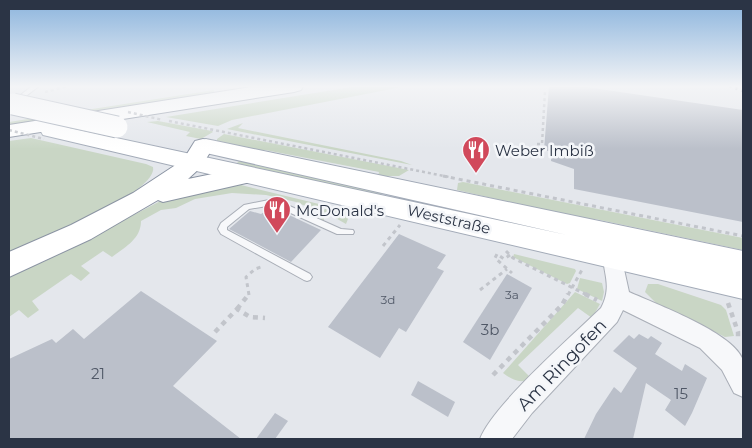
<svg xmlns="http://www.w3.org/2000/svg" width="752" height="448" font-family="Montserrat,sans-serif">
<rect width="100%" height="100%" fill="#e4e7ec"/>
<!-- green -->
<g fill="#c9d6c5">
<polygon points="358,86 407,86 232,120 218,126 166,117"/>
<polygon points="214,90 214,93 9,125 9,122"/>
<polygon points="158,121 212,131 213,132 201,139 186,136 190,132 147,122"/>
<polygon points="243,123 238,128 401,161 412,165 227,129"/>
<polygon points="224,134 409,170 399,176 378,176 379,172 265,150 258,151 217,143 217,139"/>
<path d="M31,138L146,164L153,167C159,192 31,247 9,256V141Z"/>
<polygon points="239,161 358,187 385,188 381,195 235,165"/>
<polygon points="463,182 743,238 743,250 595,219 595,222 457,190 458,183"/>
<path d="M241,185L323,205L317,211L296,202L266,195L232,193L195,199L176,208L161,210L141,221C141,239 125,247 112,257L103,251L81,266L90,273L81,281L71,274L32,301L39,310L28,318L19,310L9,317V276L45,261L172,195Z"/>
<polygon points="328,206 351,211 346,224 332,216 329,212 324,213 324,221 317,217"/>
<polygon points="514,254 575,269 576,271 570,283 567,284 513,257"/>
<polygon points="580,278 602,283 604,292 602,301 577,289"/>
<polygon points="648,284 658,284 721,305 726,310 734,336 725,337 656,303 645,292"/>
<path d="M575,292L600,304L592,318L578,308L518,365L531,378C521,385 511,379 503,373Z"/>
</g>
<!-- building -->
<g fill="#bbc0ca">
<polygon points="549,86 579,86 743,110 743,222 574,189 574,169 551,161 552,152 544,150"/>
<polygon points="272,207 321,230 291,262 229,229 250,211 261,214"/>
<polygon points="399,234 446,255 437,268 444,271 406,332 399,328 380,358 328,327"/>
<polygon points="507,274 532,288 490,360 463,342"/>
<polygon points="141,291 217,341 173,386 241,439 9,439 9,359 52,339 56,343 73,329 84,339"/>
<polygon points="639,334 648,339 651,336 662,343 655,354 682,371 685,364 707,378 692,413 685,426 665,410 671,400 646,383 633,439 584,439 596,414 614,387 621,393 637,368 613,351 629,335 634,339"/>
<polygon points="418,381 455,402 448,417 411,395"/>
<polygon points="275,413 288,421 275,439 256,439"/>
</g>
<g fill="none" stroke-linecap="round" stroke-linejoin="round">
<defs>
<g id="lane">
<polygon points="32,86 39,86 17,103 13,103 13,101"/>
<polygon points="274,199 341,229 353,230 354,232 353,234 337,234 273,205 249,209 227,227 227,230 310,274 312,277 310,280 307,281 304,280 221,234 218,229 221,223 244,205"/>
</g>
<path id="street" d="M613,249L620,251L629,292C656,304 731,332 742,358C746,368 743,386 743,397L734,393L722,370L700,348L623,310L617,322L532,413L512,439H480C492,406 572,336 601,308C615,282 598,267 606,251Z"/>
<polygon id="primary" points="51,124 567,235 206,153 198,151 195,146 198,141 206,139 743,251 743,299 43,135 40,130 43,125"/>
<g id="highway">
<polygon points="257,86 303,86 301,90 294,92 9,137 9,125"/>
<polygon points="203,139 211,141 214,146 201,167 188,179 246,167 255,169 258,175 255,181 163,202 158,200 91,239 9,277 9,252 71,225 133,193 174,166 185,157 195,141"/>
</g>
</defs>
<!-- lane casing -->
<use href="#lane" stroke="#a9aeb7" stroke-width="2"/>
<!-- street casing -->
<use href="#street" stroke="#a9aeb7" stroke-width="2"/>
<!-- primary casing -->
<use href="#primary" stroke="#a3abb8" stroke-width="2"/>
<!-- highway casing -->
<use href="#highway" stroke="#8b94a3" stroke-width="2"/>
<!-- path-far2 -->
<g stroke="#c2c5cb" stroke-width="2.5" stroke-dasharray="3 3" stroke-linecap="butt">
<polyline points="45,92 68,86"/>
<polyline points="169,121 449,177"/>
<polyline points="537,144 542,144 545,91"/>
</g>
<!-- path-far1 -->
<g stroke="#c2c5cb" stroke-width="3" stroke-dasharray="4 4" stroke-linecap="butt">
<polyline points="443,176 743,236"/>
<polyline points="383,246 400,225"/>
<polyline points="506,251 513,258 587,295"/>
<polyline points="510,255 504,259 497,254 495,258 512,273"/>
<polyline points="480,290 507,269"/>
<polyline points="249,295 246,277 255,269 264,266"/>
<polyline points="568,295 583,268"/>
</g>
<!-- path -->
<g stroke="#c2c5cb" stroke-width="4.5" stroke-dasharray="5 5" stroke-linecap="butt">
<polyline points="585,294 597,300"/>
<polyline points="728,303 738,332 738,340"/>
<polyline points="237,309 249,294"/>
<polyline points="215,332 237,309 250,317 265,318"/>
<polyline points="493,375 562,305 568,294"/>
</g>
<!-- lane -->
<use href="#lane" fill="#f7f8fa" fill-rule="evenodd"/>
<!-- street -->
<use href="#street" fill="#f7f8fa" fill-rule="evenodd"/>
<!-- primary -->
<use href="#primary" fill="#fff" fill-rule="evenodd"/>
<!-- highway -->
<use href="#highway" fill="#fff" fill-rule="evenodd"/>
<!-- rail -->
<polyline stroke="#7d8696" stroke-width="3" stroke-dasharray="2 4" stroke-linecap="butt" points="730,86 743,91"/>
<defs>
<polyline id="primary-bridge" points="13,104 117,127"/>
</defs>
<!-- primary-bridge casing -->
<use href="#primary-bridge" stroke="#a3abb8" stroke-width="23" stroke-linecap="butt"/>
<!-- path-bridge -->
<g stroke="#c2c5cb" stroke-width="2.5" stroke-dasharray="3 3" stroke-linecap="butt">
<polyline points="128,112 163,120"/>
<polyline points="9,130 44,139"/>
</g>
<!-- primary-bridge -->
<use href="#primary-bridge" stroke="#fff" stroke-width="21"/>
</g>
<!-- sky -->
<linearGradient id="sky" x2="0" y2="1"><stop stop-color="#8bb4dd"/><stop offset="0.58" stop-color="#f3f4f6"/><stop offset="1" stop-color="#f3f4f6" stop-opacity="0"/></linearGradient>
<rect width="752" height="149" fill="url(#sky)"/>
<!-- icons -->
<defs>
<symbol id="restaurant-pin" viewBox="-11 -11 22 30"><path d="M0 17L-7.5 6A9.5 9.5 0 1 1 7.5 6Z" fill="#d1495b" stroke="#f4f6f9"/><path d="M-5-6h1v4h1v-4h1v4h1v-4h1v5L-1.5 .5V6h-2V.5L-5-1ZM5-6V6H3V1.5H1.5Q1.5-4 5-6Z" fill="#fff"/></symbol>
</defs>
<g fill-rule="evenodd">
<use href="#restaurant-pin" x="460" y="134" width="32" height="43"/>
<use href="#restaurant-pin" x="261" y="194" width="32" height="43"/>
</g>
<g text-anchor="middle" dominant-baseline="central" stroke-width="5" stroke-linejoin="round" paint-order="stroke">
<!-- number labels -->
<g font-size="12" fill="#4f5766">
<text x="512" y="294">3a</text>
<text x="388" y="299">3d</text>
</g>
<!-- poi labels -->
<g font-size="15" fill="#2b3445" stroke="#f4f6f9" text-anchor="start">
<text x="495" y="150">Weber Imbiß</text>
<text x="296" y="210">McDonald's</text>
</g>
<!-- street labels -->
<g font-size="15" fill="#2b3445" stroke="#f4f6f9">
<text transform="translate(449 219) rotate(13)">Weststraße</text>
</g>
<!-- near-number labels -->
<g font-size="15" fill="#4f5766">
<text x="490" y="329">3b</text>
<text x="98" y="373">21</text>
<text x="681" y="393">15</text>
</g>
<!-- near-street labels -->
<g font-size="18" fill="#2b3445" stroke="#f4f6f9">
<text transform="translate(562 365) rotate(-46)">Am Ringofen</text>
</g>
</g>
<!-- border -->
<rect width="752" height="448" fill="none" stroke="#2b3445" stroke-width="20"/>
</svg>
